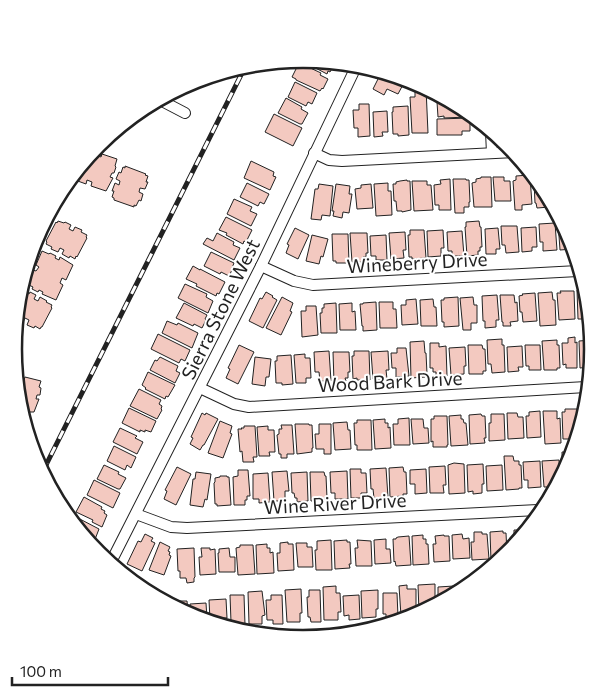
<svg xmlns="http://www.w3.org/2000/svg" width="607" height="697" font-family="Commissioner,sans-serif">
<rect width="100%" height="100%" fill="#fff"/>
<!-- building -->
<g fill="#f3c9c0" stroke="#222">
<polygon points="305,59 334,65 330,72 328,71 327,74 304,62"/>
<polygon points="299,63 303,66 304,65 321,73 320,75 328,79 323,89 322,88 320,91 296,80 296,79 292,77"/>
<polygon points="375,73 406,79 398,94 387,89 384,95 373,89 378,79 374,77 376,74"/>
<polygon points="295,82 317,93 312,104 308,102 306,106 288,97"/>
<polygon points="415,88 426,88 428,133 412,133 410,97 415,97"/>
<polygon points="286,98 302,107 301,109 308,113 302,124 300,124 278,113"/>
<polygon points="437,102 446,102 468,117 444,118 444,116 438,117"/>
<polygon points="359,104 369,104 370,136 358,137 358,128 354,128 353,110 359,110"/>
<polygon points="408,106 409,135 398,136 398,134 393,134 392,112 393,112 393,107"/>
<polygon points="387,111 388,132 382,132 383,136 374,137 373,112"/>
<polygon points="274,114 302,128 293,146 265,132"/>
<polygon points="470,118 470,131 462,131 462,135 437,135 437,119"/>
<polygon points="94,151 97,152 96,155 101,157 102,154 117,159 115,166 116,167 114,173 112,173 110,177 113,178 106,191 91,186 92,182 87,180 86,184 75,180"/>
<polygon points="251,161 274,172 273,176 276,177 270,190 244,178"/>
<polygon points="125,166 146,174 145,175 148,176 146,182 148,182 145,189 140,188 139,192 143,194 141,201 139,200 136,206 134,205 134,207 114,200 114,198 112,197 114,191 112,191 115,183 119,185 120,181 116,179 119,172 121,173 123,167 125,168"/>
<polygon points="529,175 530,177 532,204 522,205 522,210 515,210 513,181 516,180 516,176"/>
<polygon points="481,177 491,177 492,207 474,207 472,183 476,182 476,179 481,178"/>
<polygon points="493,177 504,177 504,181 510,181 511,201 495,201"/>
<polygon points="450,179 451,210 439,210 439,205 435,205 434,185 441,184 440,180"/>
<polygon points="453,179 466,179 466,180 469,180 470,202 469,202 469,207 464,207 464,213 455,213"/>
<polygon points="407,180 407,181 410,181 411,210 402,212 402,211 397,211 396,201 394,201 393,184 396,184 396,182 400,181"/>
<polygon points="412,181 427,181 427,185 431,185 433,210 414,211"/>
<polygon points="534,182 550,206 550,207 537,208 536,203 535,203"/>
<polygon points="247,183 269,194 264,204 260,202 258,206 240,197"/>
<polygon points="388,183 388,191 391,191 392,215 376,216 374,184"/>
<polygon points="319,184 333,186 330,216 322,215 321,220 311,219 315,189 318,189"/>
<polygon points="336,184 350,186 349,194 352,194 349,213 343,212 342,218 333,216 334,211 332,211"/>
<polygon points="371,184 373,208 357,209 355,189 361,188 361,185"/>
<polygon points="234,199 252,207 250,211 257,214 251,226 227,214"/>
<polygon points="226,217 252,230 246,242 244,241 243,244 226,235 227,233 219,230"/>
<polygon points="58,221 64,223 65,222 71,225 69,229 73,231 75,227 82,230 81,232 87,235 86,237 87,238 77,257 76,256 75,259 70,256 69,258 62,254 64,250 60,248 58,252 51,249 52,247 46,244 47,242 46,241 56,222 57,223"/>
<polygon points="479,221 480,227 481,227 482,247 480,247 480,251 478,251 478,255 467,256 465,227 466,227 466,222"/>
<polygon points="558,222 561,222 571,238 573,249 560,250"/>
<polygon points="555,223 557,250 543,251 543,242 540,242 539,224"/>
<polygon points="501,226 517,226 519,252 506,253 505,245 502,245"/>
<polygon points="536,227 537,247 532,247 532,251 522,252 521,228"/>
<polygon points="295,228 309,235 298,259 286,253 289,245 287,244"/>
<polygon points="498,228 500,249 496,249 496,254 486,254 485,229"/>
<polygon points="410,230 424,230 426,258 412,259 412,257 409,257 408,235 410,235"/>
<polygon points="443,230 444,248 441,248 441,256 428,257 427,231"/>
<polygon points="462,231 464,256 452,256 452,251 448,251 447,232"/>
<polygon points="405,232 406,250 403,250 404,258 391,259 389,233"/>
<polygon points="217,233 234,242 233,245 240,248 234,260 203,244 207,238 213,241"/>
<polygon points="350,233 367,233 368,253 366,253 366,257 363,257 363,262 352,262"/>
<polygon points="332,234 348,234 349,263 336,263 336,261 333,261"/>
<polygon points="312,235 328,239 323,257 321,256 319,264 306,261"/>
<polygon points="386,235 387,260 376,260 376,256 371,256 370,236"/>
<polygon points="42,251 49,254 50,253 56,256 55,258 59,260 60,257 73,265 66,280 62,278 60,283 63,285 56,300 42,294 43,292 39,290 38,292 32,289 33,287 27,284 33,270 36,271 39,267 36,265"/>
<polygon points="211,252 234,263 232,268 233,268 229,276 221,272 220,274 204,266"/>
<polygon points="193,266 200,270 200,269 225,282 219,294 217,293 216,296 196,286 197,284 186,279"/>
<polygon points="185,284 207,294 206,297 213,301 208,313 178,298"/>
<polygon points="577,290 582,290 588,323 587,319 578,319"/>
<polygon points="560,291 574,291 575,319 559,320 557,293 561,293"/>
<polygon points="25,292 29,294 30,292 36,295 34,299 38,301 40,297 47,301 46,302 52,305 51,307 52,308 42,327 41,327 40,329 35,326 34,328 27,325 29,320 25,318 23,322 19,321"/>
<polygon points="266,292 273,296 272,297 277,300 263,328 249,321 260,298 262,299"/>
<polygon points="552,292 553,300 555,300 556,325 540,326 538,293"/>
<polygon points="535,293 537,321 523,322 522,312 520,312 519,296 523,295 522,294"/>
<polygon points="497,295 499,320 496,320 496,327 485,328 485,321 483,321 482,296"/>
<polygon points="500,295 514,295 515,303 517,302 518,321 510,322 511,326 503,326 503,322 502,322"/>
<polygon points="282,297 293,303 290,311 292,312 281,335 266,328"/>
<polygon points="458,297 459,326 444,327 444,322 442,322 441,300 444,300 444,298"/>
<polygon points="473,297 474,305 477,305 477,323 471,323 471,330 463,330 460,298"/>
<polygon points="416,299 418,324 402,325 401,305 406,305 406,300"/>
<polygon points="433,299 434,307 436,307 437,326 421,326 420,300"/>
<polygon points="376,302 377,330 363,331 363,326 362,326 360,304 363,304 363,303"/>
<polygon points="379,302 393,302 393,309 396,309 397,328 380,328"/>
<polygon points="184,303 207,315 205,319 206,320 202,328 194,324 193,326 176,318"/>
<polygon points="336,303 337,333 321,333 320,313 322,313 322,308 324,308 324,304"/>
<polygon points="352,303 352,312 355,311 356,330 340,330 339,304"/>
<polygon points="306,306 316,306 318,335 302,337 301,311 306,311"/>
<polygon points="167,321 177,325 178,323 198,333 192,348 162,333"/>
<polygon points="158,334 190,350 185,361 181,359 179,363 151,349"/>
<polygon points="575,337 575,343 577,342 577,368 566,368 566,364 563,365 562,343 568,343 568,338"/>
<polygon points="502,339 502,345 504,345 505,372 492,373 491,364 488,364 487,340"/>
<polygon points="557,340 557,345 559,345 560,368 557,368 557,370 544,370 542,341"/>
<polygon points="592,340 593,349 590,367 580,368 579,341"/>
<polygon points="424,341 425,353 426,353 427,374 424,375 425,377 411,378 410,342"/>
<polygon points="430,343 439,343 439,347 446,346 447,376 436,376 436,372 433,372 433,368 430,368"/>
<polygon points="239,345 254,352 238,384 226,378 230,369 228,368"/>
<polygon points="468,345 482,345 483,349 485,349 486,371 483,371 483,374 469,374"/>
<polygon points="525,345 540,345 541,370 529,370 529,366 526,366"/>
<polygon points="522,346 523,367 518,367 519,371 508,372 507,347"/>
<polygon points="465,347 466,366 464,366 464,374 451,375 449,348"/>
<polygon points="397,348 406,348 409,376 396,377 396,368 392,368 391,353 397,353"/>
<polygon points="329,351 331,381 320,381 319,372 315,372 314,352"/>
<polygon points="354,351 369,351 370,380 357,380 357,378 353,379 352,356 354,356"/>
<polygon points="388,351 389,370 386,370 387,379 373,379 371,352"/>
<polygon points="333,352 349,352 350,372 348,372 348,378 345,378 346,381 334,382"/>
<polygon points="305,354 305,358 310,358 311,378 306,378 306,383 296,383 294,355"/>
<polygon points="291,355 293,384 282,385 282,383 276,383 275,361 277,361 277,356"/>
<polygon points="160,357 178,366 176,371 180,373 175,383 150,370 155,360 157,361"/>
<polygon points="255,357 271,359 269,377 266,377 265,386 252,384"/>
<polygon points="148,372 175,385 168,397 166,396 165,399 145,389 146,388 142,385"/>
<polygon points="25,377 41,381 39,387 41,388 40,395 37,395 36,399 39,399 34,412 26,412 20,379 24,380"/>
<polygon points="139,389 161,400 159,404 162,406 161,409 162,410 157,419 130,406"/>
<polygon points="129,408 156,421 151,432 145,430 145,432 140,430 140,432 122,423"/>
<polygon points="565,409 579,409 579,420 575,439 563,439 562,412 565,412"/>
<polygon points="540,411 541,437 527,438 526,416 529,416 529,412"/>
<polygon points="543,411 557,411 557,419 560,418 561,443 545,444"/>
<polygon points="202,413 205,415 206,413 218,419 204,445 203,445 200,450 190,444 193,438 191,437"/>
<polygon points="507,413 517,413 518,417 523,417 524,438 508,439"/>
<polygon points="481,414 482,416 485,416 486,438 484,438 485,443 470,444 469,415"/>
<polygon points="491,414 504,414 505,440 489,441 489,423 491,423"/>
<polygon points="461,415 461,419 463,419 464,423 466,423 468,445 451,446 449,416"/>
<polygon points="434,416 447,416 448,445 447,445 447,447 433,447 433,441 431,442 431,419 434,419"/>
<polygon points="409,418 410,445 394,445 393,424 398,424 398,419"/>
<polygon points="385,419 385,423 388,423 388,428 390,427 391,448 375,449 373,420"/>
<polygon points="411,419 423,419 424,428 428,428 429,443 413,444"/>
<polygon points="357,420 371,420 372,450 357,450 357,445 355,445 354,423 357,423"/>
<polygon points="220,421 232,426 230,433 232,434 223,458 208,453"/>
<polygon points="347,422 348,430 350,430 351,449 335,450 333,423"/>
<polygon points="295,424 309,424 309,425 312,425 313,448 312,448 312,452 297,454"/>
<polygon points="319,424 331,424 331,454 324,454 324,449 316,449 315,434 319,434"/>
<polygon points="281,425 292,425 294,454 287,454 287,458 281,458 281,454 279,454 277,435 279,434 279,429 282,429"/>
<polygon points="244,426 255,426 257,457 253,457 254,462 243,462 242,451 240,452 238,429 242,429 241,428 244,428"/>
<polygon points="268,426 268,430 274,430 275,452 269,452 270,456 259,456 257,427"/>
<polygon points="120,428 137,436 135,438 143,442 137,454 113,442"/>
<polygon points="114,446 136,457 131,468 127,465 125,470 107,461"/>
<polygon points="562,452 573,452 571,460 562,474 561,459 562,459"/>
<polygon points="504,456 513,456 514,461 519,461 519,465 521,465 522,488 519,488 519,489 506,490"/>
<polygon points="559,460 560,477 557,478 557,481 553,487 544,487 542,461"/>
<polygon points="540,461 541,487 528,488 528,480 524,480 523,462"/>
<polygon points="454,463 464,464 465,493 449,494 448,465"/>
<polygon points="483,464 484,484 482,484 482,493 473,494 473,491 468,492 467,465"/>
<polygon points="104,465 119,472 118,474 126,478 120,489 118,489 97,479"/>
<polygon points="502,465 503,490 487,491 486,466"/>
<polygon points="445,466 446,485 443,485 444,493 430,493 429,467"/>
<polygon points="177,467 191,474 176,505 164,499 167,491 165,490"/>
<polygon points="403,467 404,472 406,472 407,494 403,494 403,496 390,497 389,468"/>
<polygon points="386,468 388,497 374,498 373,489 371,489 370,469"/>
<polygon points="350,469 361,469 361,473 366,473 367,493 361,493 361,498 351,498"/>
<polygon points="426,469 427,493 415,494 415,484 410,484 410,470"/>
<polygon points="238,470 248,470 250,496 247,496 247,500 245,500 245,505 234,505 233,477 238,476"/>
<polygon points="287,471 289,491 285,491 285,501 274,501 272,472"/>
<polygon points="347,471 348,499 335,499 335,493 331,493 330,472"/>
<polygon points="196,472 211,474 207,500 205,499 203,507 190,505 193,479 195,479"/>
<polygon points="307,472 308,501 297,502 297,498 295,498 294,493 292,493 291,473"/>
<polygon points="310,472 324,472 325,476 326,476 327,498 324,498 325,500 311,501"/>
<polygon points="268,473 270,502 259,503 259,499 253,499 253,474"/>
<polygon points="220,476 227,476 227,477 229,477 231,505 217,506 217,504 215,504 214,483 215,482 215,478 220,477"/>
<polygon points="94,480 120,493 113,508 87,495"/>
<polygon points="84,497 102,507 101,509 105,511 104,513 107,515 102,527 92,522 93,520 76,512"/>
<polygon points="76,517 99,529 94,542 89,540 75,518"/>
<polygon points="514,530 524,530 511,549 511,539 514,539"/>
<polygon points="503,531 503,533 506,533 507,554 498,560 491,561 490,532"/>
<polygon points="474,532 482,532 482,534 487,534 489,559 472,560 471,542 474,542"/>
<polygon points="145,534 153,538 151,541 155,543 142,571 127,564 138,541 141,542"/>
<polygon points="462,534 463,539 469,538 470,558 453,559 452,535"/>
<polygon points="423,535 423,539 426,539 426,544 428,544 429,564 413,565 412,536"/>
<polygon points="444,535 444,536 449,536 450,561 434,562 433,544 436,544 435,536"/>
<polygon points="409,536 411,565 396,566 395,561 394,562 393,539 396,539 396,538 398,537"/>
<polygon points="386,539 386,549 390,549 391,563 375,564 374,540"/>
<polygon points="331,540 332,570 316,570 315,550 317,550 317,541"/>
<polygon points="347,540 347,542 350,542 351,564 349,564 350,568 335,569 334,541"/>
<polygon points="357,540 371,541 372,566 356,566 355,548 358,548"/>
<polygon points="160,542 170,547 168,551 170,552 169,555 171,556 164,575 149,570"/>
<polygon points="288,542 288,544 293,544 294,570 278,571 277,553 280,553 280,543"/>
<polygon points="296,543 307,543 307,547 312,547 313,567 298,567"/>
<polygon points="267,544 267,548 270,548 270,553 273,552 274,573 257,574 256,545"/>
<polygon points="240,545 253,545 255,574 238,575 236,548 240,547"/>
<polygon points="194,548 195,577 194,578 194,582 187,583 186,578 180,578 180,571 178,571 177,549"/>
<polygon points="201,548 210,548 210,550 215,549 216,574 200,575 199,557 202,557"/>
<polygon points="229,548 230,557 235,557 235,572 219,572 218,553 219,553 219,549"/>
<polygon points="435,584 435,602 419,612 418,585"/>
<polygon points="407,585 407,589 416,589 416,607 414,607 414,616 401,616 399,586"/>
<polygon points="336,586 336,593 340,593 341,612 338,612 338,620 324,620 323,587"/>
<polygon points="454,586 454,590 438,600 438,587"/>
<polygon points="301,589 302,613 300,613 300,622 287,622 285,590"/>
<polygon points="309,590 320,590 321,622 311,622 310,617 308,617 307,597 309,597"/>
<polygon points="378,590 378,609 376,609 376,617 362,618 361,591"/>
<polygon points="262,591 265,615 262,616 262,624 249,624 248,592"/>
<polygon points="383,593 397,593 398,617 386,618 386,614 383,614"/>
<polygon points="230,595 244,595 245,625 234,624 234,622 231,622"/>
<polygon points="271,595 282,595 283,624 273,624 273,620 267,620 266,600 271,600"/>
<polygon points="359,595 360,619 349,620 349,615 344,616 343,596"/>
<polygon points="226,599 227,618 223,618 223,622 210,620 209,600"/>
<polygon points="172,601 187,601 188,613 172,602"/>
<polygon points="206,603 207,619 191,615 190,604"/>
</g>
<g fill="none" stroke-linecap="round" stroke-linejoin="round">
<defs>
<g id="minor">
<polyline points="162,101 185,113"/>
<polyline points="491,132 492,153"/>
<polyline points="314,153 329,160 342,161 514,152"/>
<polyline points="261,266 294,281 313,285 578,271"/>
<polyline points="200,388 234,404 249,407 586,387"/>
<polyline points="136,514 171,527 187,528 538,510"/>
<polyline points="111,562 261,266 355,69"/>
</g>
</defs>
<!-- minor casing -->
<use href="#minor" stroke="#222" stroke-width="12"/>
<!-- minor -->
<use href="#minor" stroke="#fff" stroke-width="10"/>
<defs>
<polyline id="rail" points="43,471 243,71"/>
</defs>
<!-- rail casing -->
<use href="#rail" stroke="#222" stroke-width="5"/>
<!-- rail -->
<use href="#rail" stroke="#fff" stroke-width="3" stroke-dasharray="9" stroke-linecap="butt"/>
</g>
<g text-anchor="middle" dominant-baseline="central" stroke-width="4" stroke-linejoin="round" paint-order="stroke">
<!-- street labels -->
<g font-size="19" fill="#222" stroke="#fff">
<text transform="translate(417 262) rotate(-3)">Wineberry Drive</text>
<text transform="translate(220 309) rotate(-64)">Sierra Stone West</text>
<text transform="translate(390 381) rotate(-3)">Wood Bark Drive</text>
<text transform="translate(335 503) rotate(-3)">Wine River Drive</text>
</g>
</g>
<!-- crop -->
<path d="M0 0H607V697H0ZM22 349a281 281 0 1 1 562 0a281 281 0 1 1-562 0Z" fill="#fff" fill-rule="evenodd"/>
<path fill="none" stroke="#222" stroke-width="2.5" d="M22 349a281 281 0 1 1 562 0a281 281 0 1 1-562 0Z"/>
<!-- scale -->
<path d="M12 677v8h156v-8" fill="none" stroke="#222222" stroke-width="2.5"/>
<text x="20" y="677" font-size="15" fill="#222222" stroke="#ffffff" stroke-width="4" paint-order="stroke">100 m</text>
</svg>
